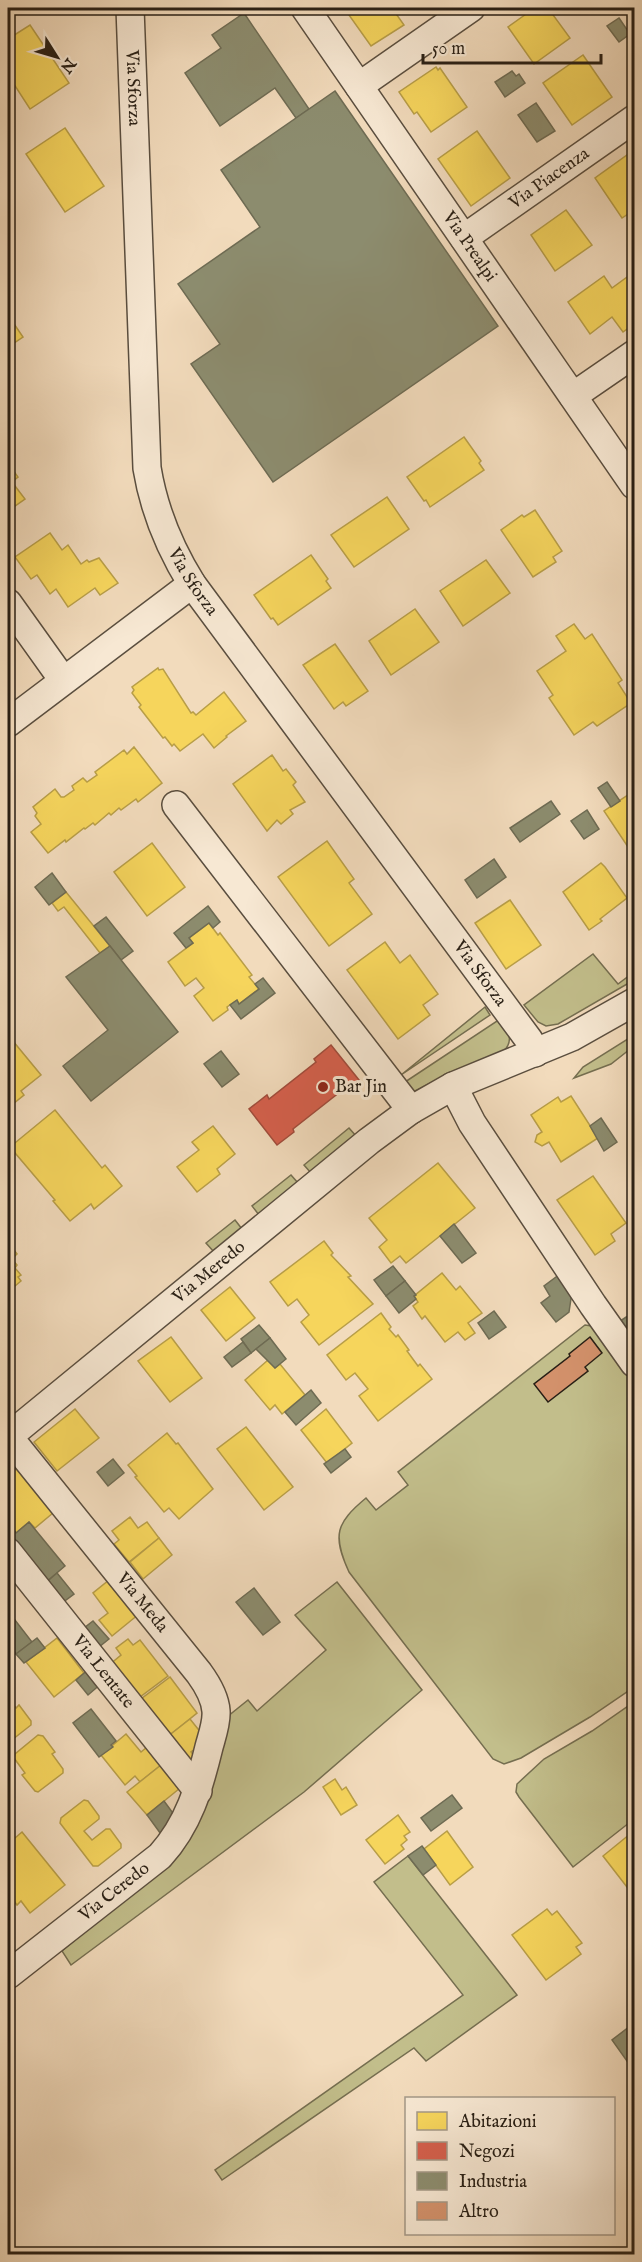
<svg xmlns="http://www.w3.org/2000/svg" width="642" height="2262" font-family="'IM FELL English',serif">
<rect width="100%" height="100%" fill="#f2dbbc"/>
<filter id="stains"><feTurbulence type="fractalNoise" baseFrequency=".00333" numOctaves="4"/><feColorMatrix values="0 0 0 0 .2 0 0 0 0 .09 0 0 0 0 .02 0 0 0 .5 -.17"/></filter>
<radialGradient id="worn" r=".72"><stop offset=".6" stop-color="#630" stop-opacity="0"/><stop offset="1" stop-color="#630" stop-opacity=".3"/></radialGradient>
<!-- green -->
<g fill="#c2be8b" stroke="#756e50" stroke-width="1.5">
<polygon points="593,954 618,984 634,972 634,980 558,1024 546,1026 538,1022 524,1005"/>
<polygon points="485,1007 490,1015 401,1075"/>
<path d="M500,1019C508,1031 515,1040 503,1052L456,1070L413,1092L405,1082Z"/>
<polygon points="634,1035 634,1046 611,1064 574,1078 583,1067"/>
<polygon points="349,1128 356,1136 311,1173 304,1165"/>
<polygon points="291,1175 298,1183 259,1215 252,1206"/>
<polygon points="235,1220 242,1229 214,1252 206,1243"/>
<path d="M585,1325L598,1327L634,1375V1687L590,1717L521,1758L504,1764L493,1759L349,1572C332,1535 336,1523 366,1498L376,1510L408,1485L398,1472Z"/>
<polygon points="337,1582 422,1690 304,1792 71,1965 62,1951 145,1880 227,1717 248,1700 257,1711 326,1650 295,1615"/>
<polygon points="634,1702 634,1819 573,1867 519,1797 516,1792 517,1784 544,1759 592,1731"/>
<polygon points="408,1856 517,1995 426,2061 414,2048 222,2180 215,2170 463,1995 374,1882"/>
</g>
<!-- homes -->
<g fill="#f6d55c" stroke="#b89e47" stroke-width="1.5">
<polygon points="344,8 392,8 404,25 371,46"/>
<polygon points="541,8 548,8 570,38 534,64 508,27 529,12 532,13"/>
<polygon points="30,25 69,83 30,109 8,75 8,39"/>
<polygon points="583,55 612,97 572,125 543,83"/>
<polygon points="436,67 438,70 440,68 467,107 431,132 417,112 414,114 399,92"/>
<polygon points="65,128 104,186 65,212 26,154"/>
<polygon points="477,131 510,178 471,206 438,159"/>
<polygon points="634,150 634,210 622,218 595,178"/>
<polygon points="566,210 592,245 555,271 531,235"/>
<polygon points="634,272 634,324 623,332 612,317 590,334 568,302 604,276 612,288"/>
<polygon points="8,315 23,337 8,347"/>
<polygon points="464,437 481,461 479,463 484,470 430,507 426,500 424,501 407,477"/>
<polygon points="8,463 18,477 12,482 25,499 8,511"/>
<polygon points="387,497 409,529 354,567 331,535"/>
<polygon points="535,510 562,551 553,557 556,562 533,577 501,530 522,515 524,517"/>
<polygon points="50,533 62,550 68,545 81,564 87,560 89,562 99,558 118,583 100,595 95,588 68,607 56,589 50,594 37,575 31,579 15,557"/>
<polygon points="311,555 328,579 326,581 331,588 278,625 273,618 271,619 254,595"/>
<polygon points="486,560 510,593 463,626 440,591"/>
<polygon points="415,609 439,642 391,675 369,641"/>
<polygon points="574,624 585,639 592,634 622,680 618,683 631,703 597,726 593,722 574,735 549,698 553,695 537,671 566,651 556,636"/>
<polygon points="335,644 368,691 346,706 343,702 334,709 303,665"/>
<polygon points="158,668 159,670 163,669 191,713 193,712 196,715 224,692 246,721 226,736 227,737 214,748 203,734 180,751 174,744 172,746 165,737 163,738 139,707 141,705 132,693 134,690 132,687"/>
<polygon points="134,747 162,783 138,802 136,799 121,810 119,808 111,815 109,813 95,825 93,823 85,829 84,828 66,842 65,840 48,853 31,832 41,824 35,816 37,813 33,807 55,789 61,797 64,797 74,790 72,786 83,778 87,782 97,775 95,772 124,750 127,754"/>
<polygon points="272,755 283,771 286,769 296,782 293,785 305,802 290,810 293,814 281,824 277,820 267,831 233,784"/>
<polygon points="634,791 634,852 632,853 604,811"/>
<polygon points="327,841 354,879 349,883 372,914 329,946 278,877"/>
<polygon points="152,843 185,887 147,916 114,872"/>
<polygon points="601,863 605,867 627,898 600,919 602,921 589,930 563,892"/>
<polygon points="66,892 110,946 100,953 64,907 58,911 52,903"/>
<polygon points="510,900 541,945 506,969 475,923"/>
<polygon points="209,923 218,935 220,933 252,975 249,977 259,989 239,1004 237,1000 227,1007 228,1010 213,1021 194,996 204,988 196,978 185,986 168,962 193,943 189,938"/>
<polygon points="385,942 400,963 410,955 438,994 423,1005 430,1015 398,1039 347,970"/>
<polygon points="8,1035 41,1075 21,1091 24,1095 8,1108"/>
<polygon points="571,1096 598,1138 561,1162 549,1142 542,1146 535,1142 537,1135 542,1132 531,1115 558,1097 561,1102"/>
<polygon points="55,1110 102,1168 105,1165 122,1186 94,1209 91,1204 70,1221 53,1201 55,1200 10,1147"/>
<polygon points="213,1126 235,1154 217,1169 220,1174 197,1192 177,1167 199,1150 192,1142"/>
<polygon points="438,1163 475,1208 406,1263 400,1256 391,1263 379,1247 387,1240 369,1218"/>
<polygon points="593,1176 626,1223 611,1234 615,1241 595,1255 557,1200"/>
<polygon points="324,1241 333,1253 331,1255 351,1276 348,1277 373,1304 319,1345 301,1322 309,1315 297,1299 288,1306 270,1282"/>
<polygon points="8,1242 17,1254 12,1259 17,1265 15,1268 21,1275 18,1277 21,1281 8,1292"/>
<polygon points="442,1273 456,1290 460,1286 482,1313 468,1323 475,1333 465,1340 458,1332 445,1342 425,1316 422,1319 413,1306 418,1302 414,1296"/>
<polygon points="230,1287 255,1318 226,1341 201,1310"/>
<polygon points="381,1313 391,1327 389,1329 396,1337 398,1335 409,1350 407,1351 418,1366 420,1364 432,1379 378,1421 359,1396 368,1389 355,1373 346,1380 327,1355"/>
<polygon points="171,1337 202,1378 170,1402 138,1361"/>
<polygon points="268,1360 275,1368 280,1364 305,1395 282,1414 275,1405 270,1410 245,1380"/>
<polygon points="75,1409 99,1438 57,1471 34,1442"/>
<polygon points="326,1409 352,1443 327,1463 301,1430"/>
<polygon points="246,1427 293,1487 264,1510 217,1449"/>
<polygon points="167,1433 176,1444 178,1443 213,1489 179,1519 169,1508 164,1512 135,1477 137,1476 128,1465"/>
<polygon points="17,1468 53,1513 35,1528 29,1522 16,1533 8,1522 8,1476"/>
<polygon points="130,1517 138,1528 147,1522 159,1538 129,1562 114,1544 119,1540 112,1531"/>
<polygon points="159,1538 172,1555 143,1579 130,1562"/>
<polygon points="109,1580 139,1614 112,1636 99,1620 108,1613 93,1593"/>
<polygon points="57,1638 84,1673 54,1697 26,1662"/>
<polygon points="128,1639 133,1645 140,1640 168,1676 136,1700 109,1665 121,1655 116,1648"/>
<polygon points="170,1677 197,1713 165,1739 137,1702"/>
<polygon points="8,1697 16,1708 19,1705 31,1721 31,1725 8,1743"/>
<polygon points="190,1719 202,1734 199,1746 191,1752 195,1757 185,1766 167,1737"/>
<polygon points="126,1734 141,1752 152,1743 166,1761 140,1782 135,1776 125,1785 101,1755"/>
<polygon points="38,1735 43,1736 55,1752 52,1754 63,1769 63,1773 38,1792 35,1791 22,1775 25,1773 14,1758 15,1754"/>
<polygon points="166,1761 185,1784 147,1815 127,1792"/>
<polygon points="335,1779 342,1790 346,1787 357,1805 341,1815 323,1787"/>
<polygon points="84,1800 88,1801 99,1816 99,1819 84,1831 92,1840 106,1829 110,1829 121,1844 121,1848 98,1866 93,1866 60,1823 61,1818"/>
<polygon points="398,1815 410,1832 404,1836 407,1840 401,1845 404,1849 385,1864 366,1840"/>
<polygon points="447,1831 473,1867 450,1885 424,1849"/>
<polygon points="22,1832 65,1885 30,1913 21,1901 17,1905 8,1893 8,1844"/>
<polygon points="630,1834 634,1840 634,1888 630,1891 603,1856"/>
<polygon points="547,1909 552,1915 557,1911 582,1943 576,1947 581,1954 546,1980 512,1935"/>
</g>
<!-- shops -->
<polygon fill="#d6604d" stroke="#a24c3c" stroke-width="1.5" points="331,1045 359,1080 342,1094 340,1092 293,1129 294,1132 277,1145 249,1109 267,1095 269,1099 316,1062 314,1059"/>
<!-- industry -->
<g fill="#8c8c6e" stroke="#6e6b53" stroke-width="1.5">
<polygon points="244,13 309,109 296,118 275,88 220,126 185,73 221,48 212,35"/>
<polygon points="619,18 630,34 619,42 607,26"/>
<polygon points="512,71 516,76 519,74 525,83 505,97 495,82"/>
<polygon points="335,91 498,326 273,482 191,364 220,344 178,284 260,227 221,170"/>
<polygon points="536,103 555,131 537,142 518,115"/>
<polygon points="607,782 620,801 611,807 598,788"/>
<polygon points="551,801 560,814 520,842 510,828"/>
<polygon points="587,810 599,829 584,839 571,821"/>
<polygon points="494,859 506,877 477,898 465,880"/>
<polygon points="52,873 66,892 49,905 35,887"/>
<polygon points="208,906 220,922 213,928 209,923 189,938 193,943 186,948 174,933"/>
<polygon points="106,917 133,951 121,960 94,926"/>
<polygon points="110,946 178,1032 91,1101 63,1066 108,1030 66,977"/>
<polygon points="263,978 275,993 241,1019 230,1005 237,1000 239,1004 259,989 255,984"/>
<polygon points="221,1051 239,1074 222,1087 204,1064"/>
<polygon points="601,1118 617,1142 604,1151 590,1126"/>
<polygon points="454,1224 476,1253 462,1263 440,1236"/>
<polygon points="393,1266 405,1281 386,1296 374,1280"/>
<polygon points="560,1274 572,1292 569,1312 556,1322 541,1303 550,1296 544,1286"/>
<polygon points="405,1281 416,1295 414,1296 416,1299 399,1313 386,1296"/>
<polygon points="494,1311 506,1327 489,1339 478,1323"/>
<polygon points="634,1312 634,1340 630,1343 617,1323"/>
<polygon points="259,1325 270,1338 251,1353 241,1339"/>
<polygon points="270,1338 286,1359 275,1368 256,1349"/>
<polygon points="243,1342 251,1353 232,1367 224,1357"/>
<polygon points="311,1390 321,1403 296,1425 285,1412"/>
<polygon points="345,1449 351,1457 331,1473 324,1464"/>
<polygon points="113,1459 124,1473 108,1486 97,1472"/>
<polygon points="29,1522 65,1566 45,1583 8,1542 8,1535 14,1530 16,1533"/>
<polygon points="57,1573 74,1594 58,1606 42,1586"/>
<polygon points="254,1588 280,1622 263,1635 236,1602"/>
<polygon points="8,1611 32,1642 16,1654 8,1643"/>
<polygon points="93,1621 109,1639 94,1651 79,1632"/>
<polygon points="37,1638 45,1648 24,1663 16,1654"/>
<polygon points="90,1668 102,1683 88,1695 76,1680"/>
<polygon points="91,1709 116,1741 111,1745 113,1747 99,1757 73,1723"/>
<polygon points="452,1795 462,1808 431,1831 421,1818"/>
<polygon points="164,1801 178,1820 166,1841 147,1815"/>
<polygon points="422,1846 436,1865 423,1875 408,1856"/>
<polygon points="634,2023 634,2071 612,2040"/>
</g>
<!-- building -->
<polygon fill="#d3916b" stroke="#281f15" stroke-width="1.5" points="590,1337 602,1353 585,1367 588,1371 548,1402 534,1384 570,1356 569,1354"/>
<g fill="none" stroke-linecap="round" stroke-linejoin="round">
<defs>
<g id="minor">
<path id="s1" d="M130,8L147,468C154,511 169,547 192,584L529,1040L535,1053"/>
<path id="s2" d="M305,8L634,485"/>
<polyline points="359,86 471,8"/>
<path id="s3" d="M464,238L634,119"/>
<polyline points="573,396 634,354"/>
<polyline points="8,603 63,680"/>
<polyline points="8,723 192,584"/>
<polyline points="176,805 411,1110"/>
<polyline points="453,1086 472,1123 593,1305 634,1363"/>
<path id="s4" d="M8,1437L369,1141L411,1110L453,1086L572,1037L634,1002"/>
<path id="s5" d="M8,1552L198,1791"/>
<path id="s6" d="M8,1975L160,1856C189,1824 199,1788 209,1747C212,1736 217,1722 216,1711C215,1697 207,1684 199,1673L8,1436"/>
</g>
</defs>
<!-- minor casing -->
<use href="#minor" stroke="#5a4e3f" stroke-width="30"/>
<!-- minor -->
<use href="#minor" stroke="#f7e8d3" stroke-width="27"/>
</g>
<!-- markers -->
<circle fill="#8f2418" stroke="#f7e8d3" stroke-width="2" cx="323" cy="1087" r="6"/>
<g text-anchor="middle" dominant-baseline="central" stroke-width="6" stroke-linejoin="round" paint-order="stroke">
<!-- street labels -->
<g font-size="18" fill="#281f15" stroke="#f7e8d3">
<text stroke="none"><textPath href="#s1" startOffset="80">Via Sforza</textPath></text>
<text stroke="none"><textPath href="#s3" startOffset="104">Via Piacenza</textPath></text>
<text stroke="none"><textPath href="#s2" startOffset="290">Via Prealpi</textPath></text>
<text stroke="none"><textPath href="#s1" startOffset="584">Via Sforza</textPath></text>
<text stroke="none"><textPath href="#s1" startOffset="1070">Via Sforza</textPath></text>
<text stroke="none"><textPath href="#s4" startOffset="260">Via Meredo</textPath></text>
<text transform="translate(142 1603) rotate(51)">Via Meda</text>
<text stroke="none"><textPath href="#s5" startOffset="153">Via Lentate</textPath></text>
<text stroke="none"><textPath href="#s6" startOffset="135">Via Ceredo</textPath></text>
</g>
<!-- poi labels -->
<g font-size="18" fill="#281f15" stroke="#f7e8d3" text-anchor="start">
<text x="335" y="1087">Bar Jin</text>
</g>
</g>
<!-- margin -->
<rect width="642" height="2262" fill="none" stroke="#f2dbbc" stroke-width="30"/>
<rect x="9" y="9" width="624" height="2244" fill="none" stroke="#281f15" stroke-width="3"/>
<rect x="15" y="15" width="612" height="2232" fill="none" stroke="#281f15" stroke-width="1.5"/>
<!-- legend -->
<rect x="405" y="2097" width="210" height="138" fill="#f7e8d3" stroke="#a49887" stroke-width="1.5"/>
<rect x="417" y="2112" width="30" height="18" fill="#f6d55c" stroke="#a49887" stroke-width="1.5"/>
<text x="459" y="2127" font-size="18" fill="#281f15">Abitazioni</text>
<rect x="417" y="2142" width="30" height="18" fill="#d6604d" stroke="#a49887" stroke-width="1.5"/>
<text x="459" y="2157" font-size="18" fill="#281f15">Negozi</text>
<rect x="417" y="2172" width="30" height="18" fill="#8c8c6e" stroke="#a49887" stroke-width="1.5"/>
<text x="459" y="2187" font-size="18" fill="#281f15">Industria</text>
<rect x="417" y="2202" width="30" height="18" fill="#d3916b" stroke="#a49887" stroke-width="1.5"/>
<text x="459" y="2217" font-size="18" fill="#281f15">Altro</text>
<!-- north arrow -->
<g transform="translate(57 57) rotate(127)" stroke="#f7e8d3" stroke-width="4.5" paint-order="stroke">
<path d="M0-4.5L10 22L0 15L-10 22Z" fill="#281f15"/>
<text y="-9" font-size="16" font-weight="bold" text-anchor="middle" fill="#281f15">N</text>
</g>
<!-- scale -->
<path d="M423 54v9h178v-9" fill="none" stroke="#281f15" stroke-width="3"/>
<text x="432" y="54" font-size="18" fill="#281f15" stroke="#f7e8d3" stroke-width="4.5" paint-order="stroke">50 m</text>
<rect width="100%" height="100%" filter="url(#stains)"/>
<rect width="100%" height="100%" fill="url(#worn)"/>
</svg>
